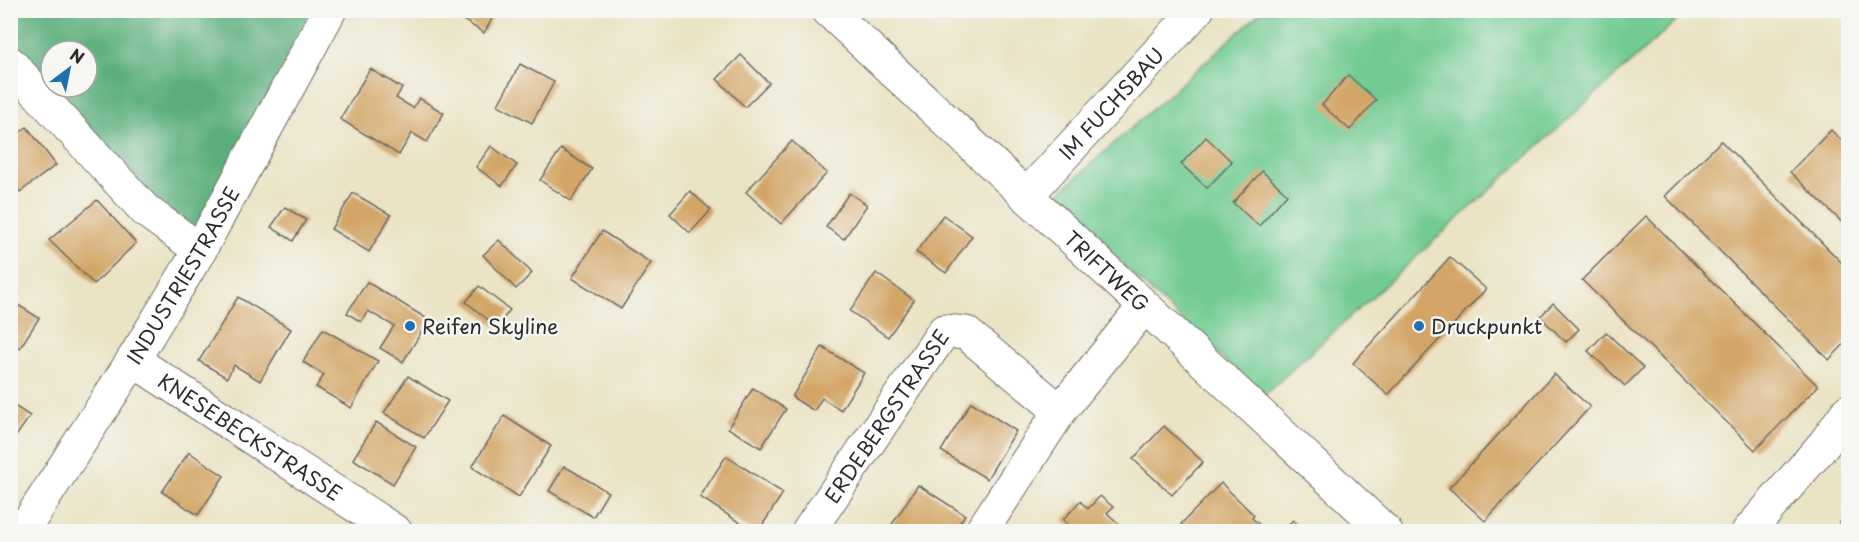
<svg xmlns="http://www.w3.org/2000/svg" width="1859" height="542" font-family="'Playpen Sans',sans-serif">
<rect width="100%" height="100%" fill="#f6f6f2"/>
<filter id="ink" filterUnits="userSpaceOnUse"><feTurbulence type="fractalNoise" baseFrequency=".0167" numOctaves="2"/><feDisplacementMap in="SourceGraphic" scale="12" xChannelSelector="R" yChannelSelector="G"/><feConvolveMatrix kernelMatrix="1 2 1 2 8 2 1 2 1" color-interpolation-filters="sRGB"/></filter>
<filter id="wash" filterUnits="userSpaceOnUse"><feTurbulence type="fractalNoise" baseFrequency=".008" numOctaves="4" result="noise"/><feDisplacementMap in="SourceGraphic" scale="24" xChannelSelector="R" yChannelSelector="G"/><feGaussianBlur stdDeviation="1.35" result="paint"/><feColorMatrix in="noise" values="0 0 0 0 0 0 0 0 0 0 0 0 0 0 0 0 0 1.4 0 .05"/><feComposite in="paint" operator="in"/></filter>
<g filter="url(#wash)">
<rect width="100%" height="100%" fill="#eae3c4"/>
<!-- green -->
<polygon fill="#71cb92" stroke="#4e7b5e" stroke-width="1.5" points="1262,11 1687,11 1263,396 1052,199"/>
<!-- forest -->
<polygon fill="#5caf7c" stroke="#446d54" stroke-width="1.5" points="10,11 313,11 196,228 153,197 54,87 87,87 87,51 51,51 51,84 11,39"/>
<g id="blocks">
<!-- building -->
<g fill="#d3a566">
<polygon points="447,10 497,10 484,33"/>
<polygon points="741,55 769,83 745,107 717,79"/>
<polygon points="520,64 554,82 532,123 498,105"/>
<polygon points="370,69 402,88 396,98 413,108 419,98 444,113 427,142 412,133 399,155 340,119"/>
<polygon points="1348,75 1376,100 1350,130 1322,105"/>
<polygon points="27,127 56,165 20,192 10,179 10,140"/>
<polygon points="1831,130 1848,147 1848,228 1790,172"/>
<polygon points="1206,137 1232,162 1207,188 1181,164"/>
<polygon points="792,141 827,173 781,224 746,192"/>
<polygon points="1721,141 1848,269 1848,340 1829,360 1665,196"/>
<polygon points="491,146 517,165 502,186 476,167"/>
<polygon points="561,149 592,169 571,201 540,180"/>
<polygon points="1262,171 1287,194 1259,226 1233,203"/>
<polygon points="690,191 711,210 690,233 670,214"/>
<polygon points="353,193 391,215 369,252 331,229"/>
<polygon points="849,193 867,205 844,239 826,227"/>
<polygon points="97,200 136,243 94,284 49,240"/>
<polygon points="285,207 306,220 293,241 271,227"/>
<polygon points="943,215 972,236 946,273 916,252"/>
<polygon points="1646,216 1818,386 1755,450 1582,280"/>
<polygon points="602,231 651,263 621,309 572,278"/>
<polygon points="499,240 532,273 516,289 483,255"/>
<polygon points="1450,257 1486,289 1388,395 1353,363"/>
<polygon points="876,273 914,300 888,337 850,311"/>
<polygon points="367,282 429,320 403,362 380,348 394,326 368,311 361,322 347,313"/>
<polygon points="479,286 510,310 497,327 466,302"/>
<polygon points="238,297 291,329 260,381 234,365 227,378 199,361"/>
<polygon points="10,300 39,318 20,348 10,341"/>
<polygon points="1553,303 1579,329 1566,342 1540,317"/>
<polygon points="323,329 378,361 351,408 316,387 324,375 303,362"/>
<polygon points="1606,332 1643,368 1625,386 1588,351"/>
<polygon points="822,347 864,373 841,410 822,398 814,411 792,397"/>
<polygon points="1554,374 1590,407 1485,521 1449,488"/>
<polygon points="408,376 448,401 424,438 384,413"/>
<polygon points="753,388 786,409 761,448 728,428"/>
<polygon points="971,402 1016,431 987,479 941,451"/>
<polygon points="10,403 30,416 10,445"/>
<polygon points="504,416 551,446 519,497 472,467"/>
<polygon points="376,422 416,447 393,484 353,459"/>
<polygon points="1164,426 1203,462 1172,495 1133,459"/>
<polygon points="189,452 224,476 198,515 162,492"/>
<polygon points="726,456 783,493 758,532 754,532 700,497"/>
<polygon points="564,466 608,492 593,517 549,491"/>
<polygon points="1221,483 1254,515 1252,518 1267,532 1189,532 1181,524"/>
<polygon points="918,485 965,515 954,532 887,532"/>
<polygon points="1100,496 1113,507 1107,513 1128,532 1074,532 1075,530 1063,520 1080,501 1088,509"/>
<polygon points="1293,520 1305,532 1281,532"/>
</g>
</g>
</g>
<g filter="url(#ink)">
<use href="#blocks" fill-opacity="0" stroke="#6e6b61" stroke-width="1.5"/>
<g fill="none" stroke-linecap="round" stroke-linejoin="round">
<defs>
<polyline id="service" points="1844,532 1848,526"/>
<g id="minor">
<path id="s1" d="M828,10L1386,532"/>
<polyline points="10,63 146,211 200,250"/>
<path id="s2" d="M1026,196L1197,10"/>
<path id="s3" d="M133,360L396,532"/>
<path id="s4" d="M22,532L133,360L200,250L330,10"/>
<path id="s5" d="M808,532L944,331L966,333L1060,411"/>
<polyline points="981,532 1060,411 1144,307"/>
<polyline points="1748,532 1825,443 1848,411"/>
</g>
</defs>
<!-- service casing -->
<use href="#service" stroke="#6e6b61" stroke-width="19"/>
<!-- minor casing -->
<use href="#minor" stroke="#6e6b61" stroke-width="35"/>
<!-- service -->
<use href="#service" stroke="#fff" stroke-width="16"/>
<!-- minor -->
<use href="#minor" stroke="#fff" stroke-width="33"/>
</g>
</g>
<!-- markers -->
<g fill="#1f6fb2" stroke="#f6f6f2" stroke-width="2">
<circle cx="410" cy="326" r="6"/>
<circle cx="1419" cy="326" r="6"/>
</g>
<g text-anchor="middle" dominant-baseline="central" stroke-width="5" stroke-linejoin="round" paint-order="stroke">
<!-- street labels -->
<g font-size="20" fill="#2b2b2b" stroke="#f6f6f2">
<text stroke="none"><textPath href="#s2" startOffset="126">IM FUCHSBAU</textPath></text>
<text stroke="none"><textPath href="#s1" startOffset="382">TRIFTWEG</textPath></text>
<text stroke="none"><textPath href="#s4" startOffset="303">INDUSTRIESTRASSE</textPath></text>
<text stroke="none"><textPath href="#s5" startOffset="140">ERDEBERGSTRASSE</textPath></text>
<text stroke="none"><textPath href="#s3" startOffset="140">KNESEBECKSTRASSE</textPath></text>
</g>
<!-- poi labels -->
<g font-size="20" fill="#2b2b2b" stroke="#f6f6f2" text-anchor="start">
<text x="422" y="326">Reifen Skyline</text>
<text x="1431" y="326">Druckpunkt</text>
</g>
</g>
<!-- margin -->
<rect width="1859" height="542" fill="none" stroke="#f6f6f2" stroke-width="36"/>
<!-- north arrow -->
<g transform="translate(69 69) rotate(32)"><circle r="28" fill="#f6f6f2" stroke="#a5a5a2" stroke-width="1.5"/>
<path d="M0-4.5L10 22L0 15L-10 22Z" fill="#1f6fb2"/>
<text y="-9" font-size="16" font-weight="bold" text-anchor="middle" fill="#2b2b2b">N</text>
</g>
</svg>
